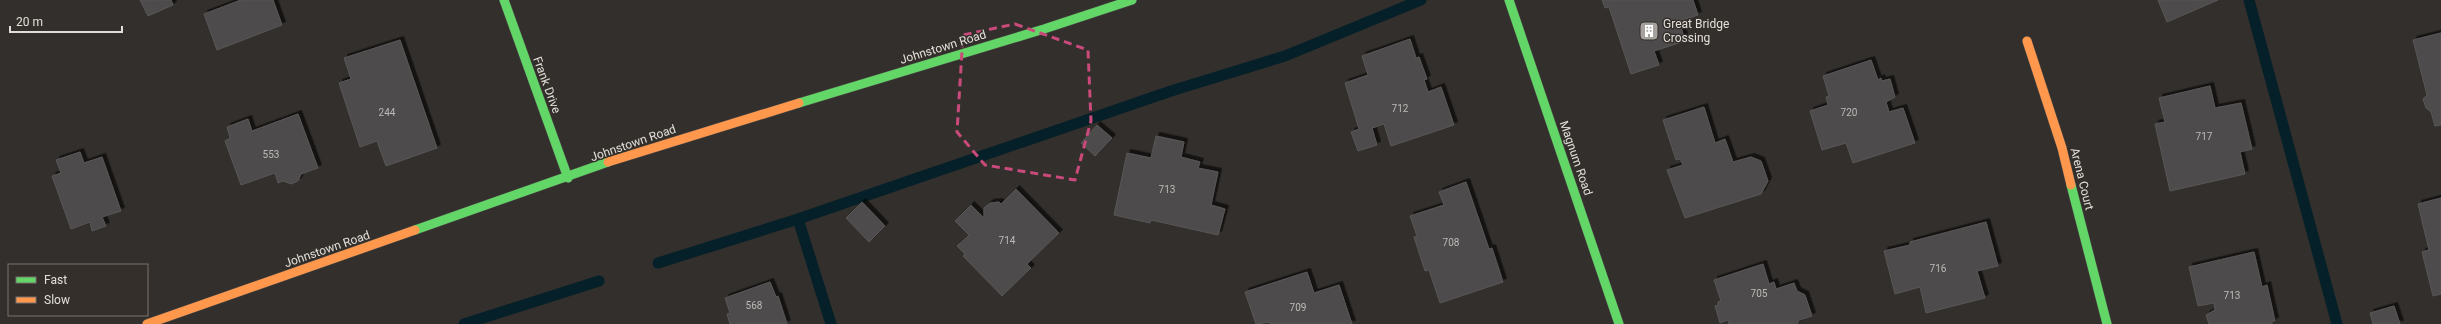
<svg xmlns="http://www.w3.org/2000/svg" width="2441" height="324" font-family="Roboto,sans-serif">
<defs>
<filter id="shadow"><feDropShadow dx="3.5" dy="-3.5" stdDeviation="0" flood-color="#0009"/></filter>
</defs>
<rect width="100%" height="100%" fill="#322f2c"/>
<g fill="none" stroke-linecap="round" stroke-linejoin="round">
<!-- stream -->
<g stroke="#052028" stroke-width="11">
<polyline points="2249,0 2337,324"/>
<polyline points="798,219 831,324"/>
<polyline points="658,263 798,219 1171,91 1285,56 1421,0"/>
<polyline points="464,324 599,281"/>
</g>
</g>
<!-- building -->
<g fill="#4d4b4b" stroke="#585756" filter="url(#shadow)">
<polygon points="140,0 171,0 173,5 148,16"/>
<polygon points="241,0 273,0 282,25 217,50 204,14"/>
<polygon points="1602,0 1693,0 1698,15 1679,21 1685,41 1654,51 1659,65 1631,74 1609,7 1605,8"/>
<polygon points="2158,0 2218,0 2167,22"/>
<polygon points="2441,33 2441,125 2435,126 2431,112 2426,108 2423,99 2427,95 2413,40"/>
<polygon points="1410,39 1416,58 1419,57 1427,79 1424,80 1428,92 1441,87 1454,125 1391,146 1384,124 1372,128 1377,145 1358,151 1351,132 1359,129 1345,83 1368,75 1362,56"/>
<polygon points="400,40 437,148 386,166 377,141 360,147 339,83 351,79 344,58"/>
<polygon points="1871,60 1878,80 1881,78 1882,81 1890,79 1895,97 1886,102 1889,112 1903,108 1915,143 1853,163 1846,143 1822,150 1810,111 1828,105 1826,97 1829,96 1823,76"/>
<polygon points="2210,86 2215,108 2241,103 2252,149 2240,152 2245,174 2170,191 2155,124 2165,122 2159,98"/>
<polygon points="1704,107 1715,143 1725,139 1733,162 1751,157 1761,161 1768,181 1761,194 1685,218 1667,170 1683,165 1680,159 1676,160 1663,120"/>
<polygon points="298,114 318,168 301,174 298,181 291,184 283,181 278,183 275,173 241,185 225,141 230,138 227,127 248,119 252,131"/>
<polygon points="1097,125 1112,138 1095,156 1081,143"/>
<polygon points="1156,136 1184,142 1181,157 1200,162 1198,168 1218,172 1211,205 1225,209 1218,235 1151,220 1150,223 1114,215 1127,153 1151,158"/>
<polygon points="80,152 84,163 102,157 121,211 102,217 106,226 92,231 90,222 71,229 52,176 61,173 56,160"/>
<polygon points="1466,182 1489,249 1492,248 1503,282 1440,303 1429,270 1425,271 1414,237 1417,236 1410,216 1444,205 1439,192"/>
<polygon points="1016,189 1059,233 1027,264 1031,268 1002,296 963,256 965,254 957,246 969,235 955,221 971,205 984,218 984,208 990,203 999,202 1001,204"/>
<polygon points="2441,198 2441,294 2433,296 2422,252 2429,250 2418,204"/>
<polygon points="862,202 885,226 869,242 846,218"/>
<polygon points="1986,222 1998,266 1977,271 1985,298 1926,313 1920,287 1895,294 1884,251 1910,245 1910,242"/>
<polygon points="2254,252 2262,287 2267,285 2275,321 2272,321 2272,324 2209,324 2206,315 2215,310 2214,303 2198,306 2189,267"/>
<polygon points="1763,264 1769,284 1774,282 1776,289 1794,283 1797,291 1805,295 1812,316 1799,320 1797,324 1729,324 1728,320 1720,323 1715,306 1718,305 1718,302 1721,301 1714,280"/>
<polygon points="1307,272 1314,293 1339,285 1352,324 1270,324 1270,322 1256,324 1245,292"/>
<polygon points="770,282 776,297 778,296 787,324 730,324 727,314 730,313 725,298"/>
<polygon points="2394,306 2400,324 2373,324 2370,313"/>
</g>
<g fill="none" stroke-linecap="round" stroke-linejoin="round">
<defs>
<g id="fast">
<polyline points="504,0 568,178"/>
<polyline points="1509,0 1619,324"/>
<polyline points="799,103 1044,29 1132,0"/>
<polyline points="2071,185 2107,324"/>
<polyline points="415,230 608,162"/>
</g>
<g id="slow">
<polyline points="2027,41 2062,148 2071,185"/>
<polyline points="608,162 799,103"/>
<polyline points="147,324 415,230"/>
</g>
</defs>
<!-- fast casing -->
<use href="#fast" stroke="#4e4c48" stroke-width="10"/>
<!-- slow casing -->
<use href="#slow" stroke="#4e4c48" stroke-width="10"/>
<!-- fast -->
<use href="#fast" stroke="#63d668" stroke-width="9"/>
<!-- slow -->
<use href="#slow" stroke="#ff974d" stroke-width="9"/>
</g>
<!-- marked area -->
<path fill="none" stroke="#ca4a7b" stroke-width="3" stroke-dasharray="8 5" stroke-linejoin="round" d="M1015,24L1088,50L1091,121L1075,180L985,165L957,132L963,35Z"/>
<!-- icons -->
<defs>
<symbol id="building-square" viewBox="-11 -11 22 22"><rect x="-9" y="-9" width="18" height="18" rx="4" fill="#a4a19e" stroke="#342f2a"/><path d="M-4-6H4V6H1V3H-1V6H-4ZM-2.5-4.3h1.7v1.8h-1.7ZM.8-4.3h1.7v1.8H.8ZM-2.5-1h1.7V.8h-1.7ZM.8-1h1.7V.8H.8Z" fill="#fff"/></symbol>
</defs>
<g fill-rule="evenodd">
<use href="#building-square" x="1638" y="20" width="22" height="22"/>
</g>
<g text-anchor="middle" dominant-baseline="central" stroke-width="3" stroke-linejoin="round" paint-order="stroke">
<!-- number labels -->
<g font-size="10" fill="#bdbab7">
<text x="1400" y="108">712</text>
<text x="387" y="112">244</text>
<text x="1849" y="112">720</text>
<text x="2204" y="136">717</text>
<text x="271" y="154">553</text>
<text x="1167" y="189">713</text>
<text x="1007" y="240">714</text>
<text x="1451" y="242">708</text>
<text x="1938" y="268">716</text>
<text x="1759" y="293">705</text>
<text x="2232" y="295">713</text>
<text x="754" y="305">568</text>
<text x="1298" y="307">709</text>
</g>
<!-- poi labels -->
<g font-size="12" fill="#e2dfdb" stroke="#342f2a" text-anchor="start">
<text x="1663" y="24">Great Bridge<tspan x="1663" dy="14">Crossing</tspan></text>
</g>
<!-- street labels -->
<g font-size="12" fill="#e2dfdb" stroke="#342f2a">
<text transform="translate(943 47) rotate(-17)">Johnstown Road</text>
<text transform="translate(547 85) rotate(70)">Frank Drive</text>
<text transform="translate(633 143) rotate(-19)">Johnstown Road</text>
<text transform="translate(1576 158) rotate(71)">Magnum Road</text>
<text transform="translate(2082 179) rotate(76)">Arena Court</text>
<text transform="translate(327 249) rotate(-19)">Johnstown Road</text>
</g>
</g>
<!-- legend -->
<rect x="8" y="264" width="140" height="52" fill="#342f2a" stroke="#7a7571"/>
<rect x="16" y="277" width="20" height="6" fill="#63d668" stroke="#7a7571"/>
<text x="44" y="284" font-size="12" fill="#e2dfdb">Fast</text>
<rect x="16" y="297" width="20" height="6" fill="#ff974d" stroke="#7a7571"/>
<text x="44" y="304" font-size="12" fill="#e2dfdb">Slow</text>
<!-- scale -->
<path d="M10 26v6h112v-6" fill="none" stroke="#e2dfdb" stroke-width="2"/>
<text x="16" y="26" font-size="12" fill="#e2dfdb" stroke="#342f2a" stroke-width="3" paint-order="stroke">20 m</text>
</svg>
